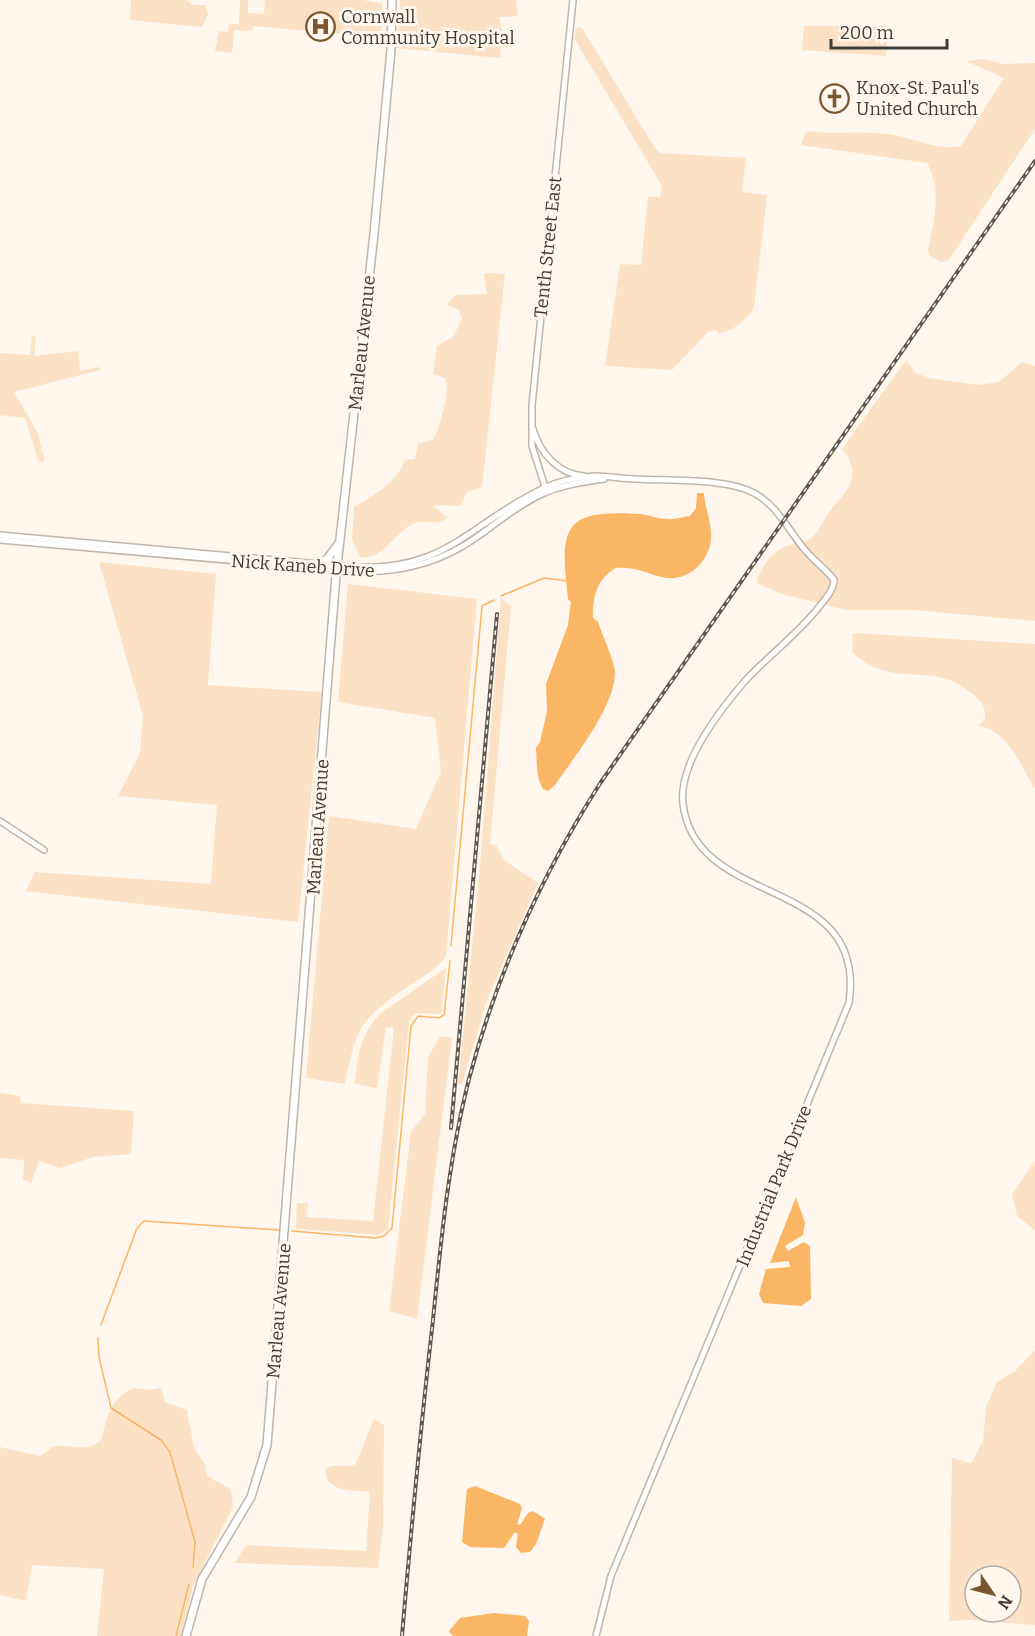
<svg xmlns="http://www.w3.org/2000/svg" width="1035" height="1636" font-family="Bitter,serif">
<rect width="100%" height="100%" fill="#fff6ed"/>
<!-- green -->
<g fill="#fde1c4" fill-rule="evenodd">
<polygon points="131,0 187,0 192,5 205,5 208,14 202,27 130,20"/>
<polygon points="240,0 248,0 248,13 264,14 265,0 362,0 382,3 382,38 254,26 251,31 234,30 232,53 215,51 219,31 228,32 229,24 239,24"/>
<polygon points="400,0 516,0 518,16 499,17 503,35 500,58 396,48"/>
<polygon points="804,26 888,26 886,56 802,50"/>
<path d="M577,27L582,28L653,145L660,153L746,158L742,192L767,195L754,308C745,321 734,330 719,334L716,330L708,332L672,370L605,366L620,264L641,265L648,197H660L662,186L574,38Z"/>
<path d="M983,59L1004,64L1035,63V129L948,261L941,262L929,255L928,250C934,223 942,189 927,163L801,145L806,131C835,135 865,130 894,135C916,139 939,151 961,146L1004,78L966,61Z"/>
<path d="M484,273L505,274L482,487L467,492L460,506L436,505L435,507L447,518C436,527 427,519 415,523C397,530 381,562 360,557L352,539L354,507C375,495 396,483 405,460L415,459L418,444L434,439C440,424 451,393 445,378L433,374L437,346L453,337L462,319L459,310L447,305L455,295L487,294Z"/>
<polygon points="32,336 36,336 34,356 78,351 80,371 99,367 100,370 14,392 37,432 45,461 39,463 25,418 0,415 0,353 30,355"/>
<path d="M906,360L916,373L929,378L978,385L999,382L1022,362L1035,366V621L914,610H847L781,594L757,583C758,571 772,552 784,547C795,542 805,544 814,536C820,529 824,519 829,512C847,490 864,476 842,449Z"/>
<polygon points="99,562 216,574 208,685 322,692 298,922 26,891 35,872 211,884 217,805 118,796 140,753 143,716"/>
<path d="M348,584L477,599L446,956C437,969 423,977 410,985C360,1020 357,1024 345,1084L306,1078L329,816L416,829L441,772L435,718L338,702Z"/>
<polygon points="501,598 511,606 490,844 496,845 504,860 538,883 487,1000 462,1084 458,1084 480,867"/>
<path d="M853,633L1035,644V789C1021,766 1007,729 978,726L985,719C986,706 981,700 970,692C940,669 923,678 890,672C877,670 861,661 852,652Z"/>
<path d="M446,968L441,1014L415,1013L409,1021L388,1229L380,1235L296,1229L297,1203H308L306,1217L373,1221L394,1028L386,1027L377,1088L355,1084C357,1056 361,1033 381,1013Z"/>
<polygon points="440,1037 452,1037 417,1319 389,1311 411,1132 425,1114 428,1057"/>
<polygon points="0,1093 20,1096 21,1103 134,1111 131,1154 93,1157 61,1168 39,1161 31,1183 23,1180 24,1160 0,1158"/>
<polygon points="1035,1161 1035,1230 1017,1216 1012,1194"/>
<path d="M1035,1350V1625L971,1620L949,1621L952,1458L971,1463L983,1441L986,1407L997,1382L1015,1371ZM975,1576H1011V1612H975Z"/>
<path d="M134,1388L150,1390L161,1388L165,1402L187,1410L194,1448L205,1464L207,1476L231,1489L233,1507L193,1586L182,1636H97L104,1569L32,1565L26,1601L0,1595V1447L40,1456L54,1446C71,1444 86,1454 101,1440C107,1418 111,1396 134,1388Z"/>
<path d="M374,1419L384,1425L383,1525L378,1568L235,1563L246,1545L366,1551L370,1491C354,1492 322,1491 326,1469L331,1466H355Z"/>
</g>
<!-- water -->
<g fill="#fab665">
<path d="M697,493H704C705,508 711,521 711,535C712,560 687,584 662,577C646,573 633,566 616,568C597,578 592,598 593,618L598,622C603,637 610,651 614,666C622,698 573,759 555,785L548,791L543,789C536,778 537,762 536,748L540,742L547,711L546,684L568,625L571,602L568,599C560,528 561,509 640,514C649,515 658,519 667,519C674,520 682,517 690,516L696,508Z"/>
<polygon points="796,1197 805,1223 803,1235 785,1246 788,1251 804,1242 810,1246 811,1299 801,1306 763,1303 759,1294 766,1269 790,1267 789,1261 770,1263"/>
<polygon points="475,1486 520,1504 522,1509 517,1524 520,1525 528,1513 533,1511 545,1519 536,1544 530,1552 521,1553 516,1547 518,1534 515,1532 504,1548 470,1547 462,1542 467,1489"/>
<polygon points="494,1613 525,1616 529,1621 527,1636 453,1636 449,1631 460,1618"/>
</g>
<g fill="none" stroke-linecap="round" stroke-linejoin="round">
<!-- stream -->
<g stroke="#fab665" stroke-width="1.5">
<polyline points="501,596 544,578 568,581"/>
<polyline points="451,946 482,606 494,600"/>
<polyline points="292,1231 375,1238 384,1236 392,1228 411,1026 418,1016 439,1018 444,1015 450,961"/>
<polyline points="101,1325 137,1228 144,1221 279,1230"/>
<polyline points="98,1338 99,1357 111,1408 161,1440 170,1452 195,1542 193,1567"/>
<polyline points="176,1636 189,1584"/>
</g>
<defs>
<g id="minor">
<path d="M533,429C540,453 558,474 584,476"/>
<polyline points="546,490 532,446 532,405 573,0"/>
<path d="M0,535L353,567C446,572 469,524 542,489C558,481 578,477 595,476C609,476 623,479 636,479C670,481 725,478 754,493C777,505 789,531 805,550C814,561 826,569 834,580C834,590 825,599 819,607C797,635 769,655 745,681C720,710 678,764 683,804C696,911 868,873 849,1003L611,1576L596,1636"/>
<path d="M0,540L351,571C397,574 439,564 477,537C498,522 518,505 542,494C561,485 584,482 604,479"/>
<polyline points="0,821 44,850"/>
</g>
<g id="major">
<polyline points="321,563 328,558 339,543"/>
<polyline points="186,1636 202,1579 251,1497 267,1445 336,575 374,234 391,50 392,0"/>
</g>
</defs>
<!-- minor casing -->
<use href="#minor" stroke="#bfb5aa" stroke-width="8"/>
<!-- major casing -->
<use href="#major" stroke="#bfb5aa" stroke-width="10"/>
<!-- minor -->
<use href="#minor" stroke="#fff" stroke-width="5"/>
<!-- major -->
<use href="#major" stroke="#fff" stroke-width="7"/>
<defs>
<g id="rail">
<polyline points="451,1128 497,614"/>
<path d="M402,1636C411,1531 421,1425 433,1320C441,1239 449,1158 469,1079C497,973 542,874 601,782L1035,161"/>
</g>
</defs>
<!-- rail casing -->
<use href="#rail" stroke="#5e5953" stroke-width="4"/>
<!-- rail -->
<use href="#rail" stroke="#fff6ed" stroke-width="1.5" stroke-dasharray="4.5" stroke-linecap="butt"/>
</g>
<!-- icons -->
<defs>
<symbol id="hospital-ring" viewBox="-11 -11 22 22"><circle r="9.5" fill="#fff6ed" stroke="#7a572f" stroke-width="1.5"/><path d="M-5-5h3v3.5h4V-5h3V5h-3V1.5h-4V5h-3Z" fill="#7a572f"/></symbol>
<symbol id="church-ring" viewBox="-11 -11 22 22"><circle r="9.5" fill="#fff6ed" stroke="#7a572f" stroke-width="1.5"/><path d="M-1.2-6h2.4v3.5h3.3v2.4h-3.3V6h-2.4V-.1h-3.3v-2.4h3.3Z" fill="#7a572f"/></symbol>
</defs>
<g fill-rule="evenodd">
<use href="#hospital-ring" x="304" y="10" width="33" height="33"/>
<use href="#church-ring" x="818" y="82" width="33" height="33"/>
</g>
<g text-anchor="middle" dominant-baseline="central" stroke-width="6" stroke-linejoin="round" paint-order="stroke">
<!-- poi labels -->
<g font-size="18" fill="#403c37" stroke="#fff6ed" text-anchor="start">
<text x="341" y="17">Cornwall<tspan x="341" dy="21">Community Hospital</tspan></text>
<text x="856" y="88">Knox-St. Paul's<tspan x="856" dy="21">United Church</tspan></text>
</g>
<!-- street labels -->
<g font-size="18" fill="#403c37" stroke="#fff6ed">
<text transform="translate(548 247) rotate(-84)">Tenth Street East</text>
<text transform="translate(362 343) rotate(-84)">Marleau Avenue</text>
<text transform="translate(303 566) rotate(4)">Nick Kaneb Drive</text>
<text transform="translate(318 827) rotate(-86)">Marleau Avenue</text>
<text transform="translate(774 1186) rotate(-68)">Industrial Park Drive</text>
<text transform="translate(279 1311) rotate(-85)">Marleau Avenue</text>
</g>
</g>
<!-- north arrow -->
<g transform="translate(993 1594) rotate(125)"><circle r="28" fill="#fff6ed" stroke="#b3aca4" stroke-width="1.5"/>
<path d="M0-4.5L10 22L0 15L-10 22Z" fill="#7a572f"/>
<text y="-9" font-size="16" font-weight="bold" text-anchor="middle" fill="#403c37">N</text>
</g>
<!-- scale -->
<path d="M831 39v9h116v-9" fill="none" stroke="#403c37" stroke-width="3"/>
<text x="840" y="39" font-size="18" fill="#403c37" stroke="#fff6ed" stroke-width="4.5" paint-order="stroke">200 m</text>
</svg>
